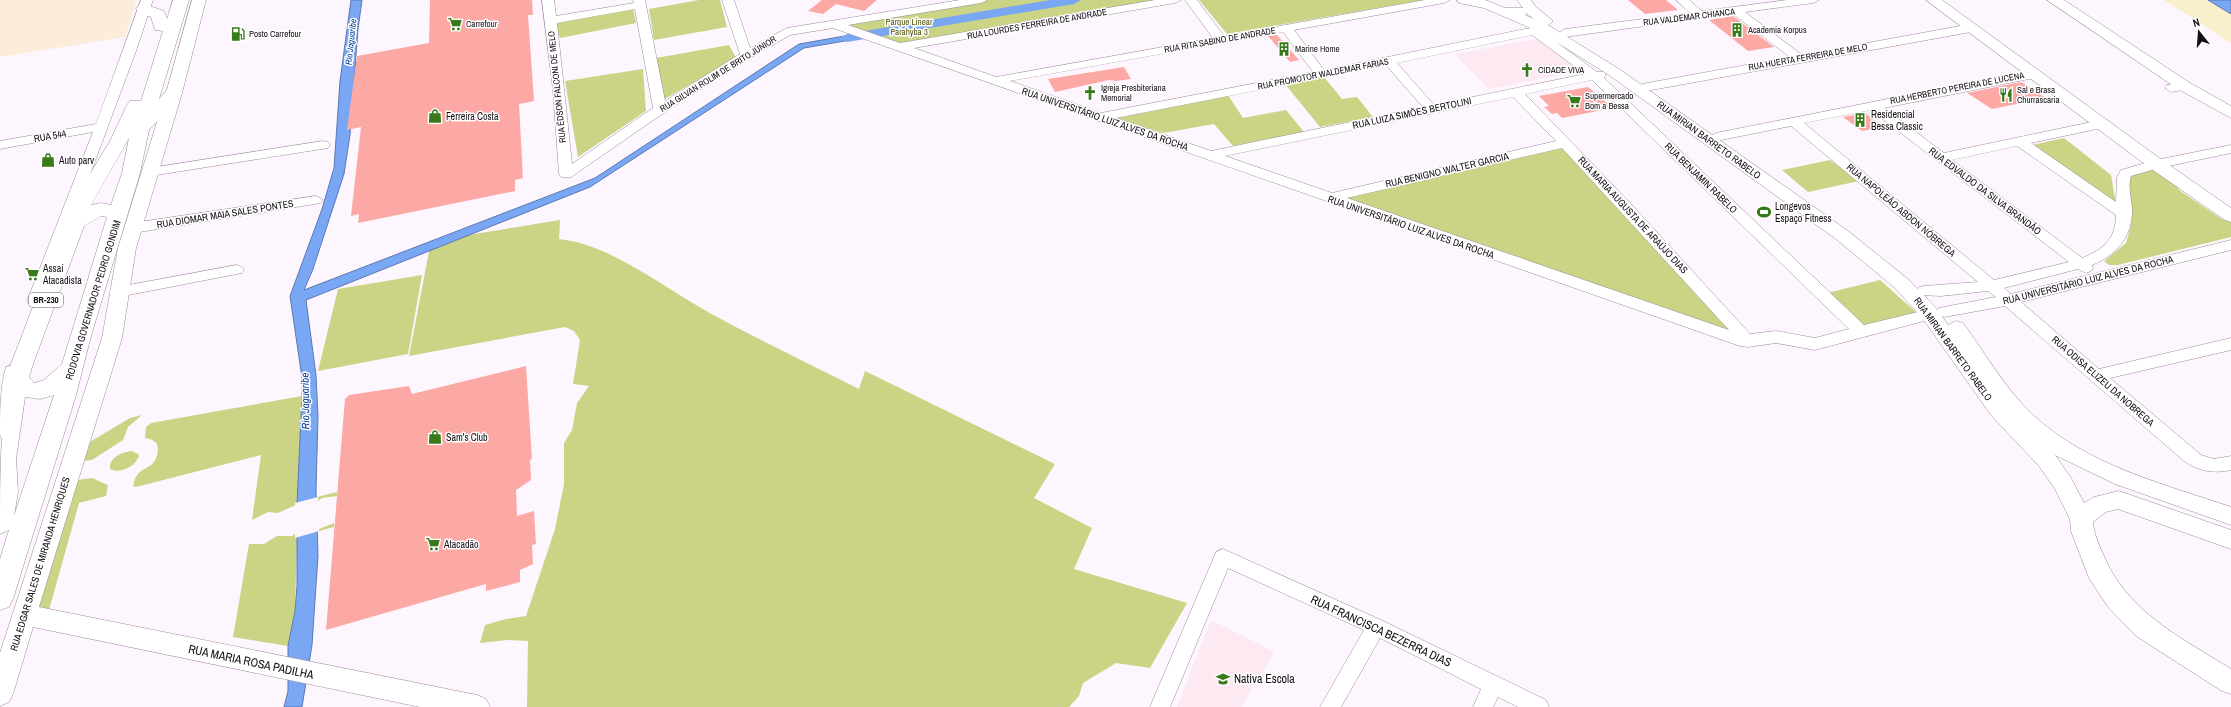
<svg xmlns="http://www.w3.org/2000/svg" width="2231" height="707" font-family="'Archivo Narrow',sans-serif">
<rect width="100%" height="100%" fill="#fef6fe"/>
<!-- industrial -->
<polygon fill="#fcecda" points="0,0 137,0 125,37 0,57"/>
<!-- education -->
<g fill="#fce9f2">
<polygon points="1537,39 1582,71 1489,89 1455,54"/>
<polygon points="1211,620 1274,652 1241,707 1177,707"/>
</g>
<!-- green -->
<g fill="#cad484">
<polygon points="699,0 720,0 727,27 654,40 649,9"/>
<polygon points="973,0 1160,0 901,45 835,23"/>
<polygon points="1199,0 1424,0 1227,34"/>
<polygon points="633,8 636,23 560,38 555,22"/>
<polygon points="729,45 736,58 663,100 656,58"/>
<polygon points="643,69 646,111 578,157 565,81"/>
<polygon points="1324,77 1342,99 1357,97 1373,117 1320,127 1285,84"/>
<polygon points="1228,95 1243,118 1286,110 1304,132 1233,146 1214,124 1163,133 1113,118"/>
<polygon points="2064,138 2111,175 2116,204 2032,145"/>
<polygon points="1570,145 1739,339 1333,199"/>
<polygon points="1830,160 1859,181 1808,192 1782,170"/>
<polygon points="2155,169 2174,181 2179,190 2220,218 2231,222 2231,237 2118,265 2109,265 2104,261 2126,243 2131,225 2129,176"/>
<path d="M560,220L559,239C610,244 663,287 708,312C757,339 808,363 859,389L865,371L1055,464L1034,498L1092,528L1074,569L1187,603L1150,668L1116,663L1083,683L1079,696L1069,707H527L528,641L507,640L480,643L485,625L506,619L526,616L555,529L564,484V443L572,430L577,403L589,386L573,384L580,340L574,331L565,327L409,356L431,241Z"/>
<polygon points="422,275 408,354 318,371 338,289"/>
<polygon points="1880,280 1917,313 1863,326 1827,293"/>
<path d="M302,396L297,502L337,492V496L322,498L315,503L296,505L278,513L268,512L252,520L261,455L136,487L133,486C134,483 134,479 136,477C142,465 157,470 158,449C158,441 151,439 145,438L146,427L151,423Z"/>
<polygon points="142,415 128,427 123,440 92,460 82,461 88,443 130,418"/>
<path d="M132,451L138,454L139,456C135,467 120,474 110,469V464C114,455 123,452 132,451Z"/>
<polygon points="92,478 108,485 106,496 79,503 49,610 37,609 63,516 70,507 78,480"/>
<polygon points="334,523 334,527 297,537 295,611 288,646 233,637 249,544 264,544 277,536 292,536 302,529 319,529"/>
</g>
<!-- sand -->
<polygon fill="#f9efca" points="2164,0 2208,0 2231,14 2231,43"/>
<!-- water -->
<g fill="#79a7f4" stroke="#5b79b1">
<polygon points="351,0 362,0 358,29 350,135 344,174 313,269 304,290 595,178 799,44 862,33 874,36 804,48 590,187 306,300 316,375 318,417 316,490 318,556 312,645 302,707 284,707 288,691 288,646 295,611 297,586 297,503 302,396 302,378 290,296 322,209 334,168 340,81"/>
<polygon points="2208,0 2231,0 2231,14"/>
</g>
<!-- pier -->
<polygon fill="#fef6fe" points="318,497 319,531 295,538 295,503"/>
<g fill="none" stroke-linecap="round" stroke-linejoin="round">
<!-- river -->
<polygon fill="#79a7f4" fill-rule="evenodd" points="1050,0 1081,0 1074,4 847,42 840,38 847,34"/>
</g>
<!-- building -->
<g fill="#fca9a5">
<polygon points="430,0 532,0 533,15 528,15 534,101 519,104 523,178 515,180 515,191 358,223 359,214 351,216 361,127 347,130 357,56 429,43"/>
<polygon points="822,0 877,0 864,11 836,4 823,14 808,11"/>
<polygon points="1628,0 1666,0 1678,10 1645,14"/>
<polygon points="1733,16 1774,47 1748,51 1709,20"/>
<polygon points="1277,35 1299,60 1290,62 1268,36"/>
<polygon points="1124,67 1131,79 1116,81 1109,80 1055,92 1048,79"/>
<polygon points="2021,82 2046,98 1992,109 1967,93"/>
<polygon points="1588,87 1613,108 1562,118 1557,113 1552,114 1544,107 1549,106 1539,96"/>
<polygon points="1865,113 1883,127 1862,131 1843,117"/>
<polygon points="526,366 532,459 530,460 531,480 516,490 517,516 534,511 536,544 532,545 533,564 520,570 520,582 486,591 486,584 326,630 345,399 349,395 409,386 412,394"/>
</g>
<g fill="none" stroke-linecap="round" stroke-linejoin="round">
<defs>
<g id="minor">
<polygon points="141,0 153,0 136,51 43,301 40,305 30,305 27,301 93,132 0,149 0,141 96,124"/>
<path d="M542,0H554L556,16L634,3L633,0H645L665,101L740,54L722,0H734L750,48L787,28L960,0H987L981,3L848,25L900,43L1155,0H1181L1175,3L914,48L996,77L1213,38L1185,0H1197L1224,36L1425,0H1450L1444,3L1294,30L1324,70L1545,25L1549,27L1551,29L1549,31L1544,33L1597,72H1604L1606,75L1604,78L1864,325L1930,309L1936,312L1939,308L1944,307L1996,297L1988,291L1941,296L1919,295L1916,291L1919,287L1924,286L1978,282L1791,126L1716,141L1709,137L1716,133L2034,70L2038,71L2040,74L2038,77L2034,78L1884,108L1944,153L2101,120L2106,121L2107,124L2106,127L2031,143L2116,202L2117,177L2121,170L2156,160L2231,145V153L2159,168L2131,176C2127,189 2133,203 2132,215C2130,240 2114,256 2092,265L2093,268L2091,271L2086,273L2078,269L2004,288L2011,294L2231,240V250L2021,302L2099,369L2231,338V350L2110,378L2201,455L2214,459L2231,456V470C2213,474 2199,471 2184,461L2005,306L1944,317L1938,314L1935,318L1815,350L1776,343L1748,347L1740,346L833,28L790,35L750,58L665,112L571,177H561L559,174L553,90ZM635,9L653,108L572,164L557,23ZM1283,32L1313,72L1101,113L1010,81ZM1532,35L1585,74L1434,105L1397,63ZM1386,65L1423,107L1211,151L1116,118ZM1592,80L1849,329L1815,338L1776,331L1750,334L1632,205L1525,94ZM1513,97L1556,141L1332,193L1225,156ZM1871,110L2069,262L1994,280L1804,123ZM2017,146L2116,215C2116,239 2103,250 2082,258L1952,160ZM1562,148L1729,330L1347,198Z"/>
<polygon points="1676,0 1689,0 1702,11 1787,0 1819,0 1813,3 1745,12 1802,55 1971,24 1977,28 1971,32 1646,91 1640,87 1642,84 1790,57 1733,14 1565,37 1559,33 1565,29 1690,13"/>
<polygon points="2184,82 2188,83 2190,86 2188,89 2171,92 2165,88 2167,85"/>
<polygon points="323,141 328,142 330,145 328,148 150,176 143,172 150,168"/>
<polygon points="316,196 323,200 321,203 133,233 128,231 126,228 128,225 133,223"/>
<polygon points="237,265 242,267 244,270 242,273 118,297 113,296 110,292 113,288 118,287"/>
<path d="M12,365L18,367L20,371L9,417L18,436L15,441L9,442L3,441L0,435C0,414 0,386 6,367Z"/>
<polygon points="1223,549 1383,621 1546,700 1549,707 1518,707 1498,697 1493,707 1473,707 1481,689 1380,638 1341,707 1320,707 1364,630 1228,568 1170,707 1150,707 1214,557 1216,552"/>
</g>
<g id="major">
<polygon points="192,0 206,0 182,93 136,248 122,338 39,607 477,695 486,699 490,707 420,707 33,627 13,694 9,702 0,706 0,653 102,338 118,248 166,93"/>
<path d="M1457,0H1485L1505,8H1523L1517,0H1531L1536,7L1553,21L1548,25L1619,69L1848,231L1909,280L1937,309L1948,325L1956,321L1963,323C1986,354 2005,389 2033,415C2087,465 2163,484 2231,507V525L2115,484L2055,455L2071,478L2084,503L2094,497L2119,491L2231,530V549L2118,509L2106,512L2093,522C2094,533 2098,543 2103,554C2127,612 2180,637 2231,669V694L2222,691L2136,636L2108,607L2089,578L2071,531L2070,519L2055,489L2039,466L1991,415L1923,319L1895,288L1836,239L1609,75L1540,32L1484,8L1459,3ZM1526,13L1534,19L1525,15Z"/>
<polygon points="1926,0 1942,0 2162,160 2231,208 2231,222 2225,220 2150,168"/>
<polygon points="2047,0 2064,0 2190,83 2231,106 2231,118 2178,89"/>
</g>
<path id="highway" d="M173,0H189L159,99L168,89H180L183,93L149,130L140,173L91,336L76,395L13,599L9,607L0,610V559L9,530L0,534C0,477 0,419 11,364L73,202L110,141L127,105L130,101H141L163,31L155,30L151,17L138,12L136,9L138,6L144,4L164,11L167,19ZM129,138L122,173L111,205L101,203L91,205ZM101,216L107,217L62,364L44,380L34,383L29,377L33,364L84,226ZM54,395L14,516L18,492L16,459L25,397L40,399Z"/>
</defs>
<!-- minor casing -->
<use href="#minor" stroke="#9b899b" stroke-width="1"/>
<!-- major casing -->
<use href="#major" stroke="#9b899b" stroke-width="1"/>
<!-- highway casing -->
<use href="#highway" stroke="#9b899b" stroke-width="1"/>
<!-- minor -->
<use href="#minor" fill="#fff" fill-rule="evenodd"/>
<!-- major -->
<use href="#major" fill="#fff" fill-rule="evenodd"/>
<!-- highway -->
<use href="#highway" fill="#fff" fill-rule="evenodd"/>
</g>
<!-- icons -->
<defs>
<symbol id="supermarket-bare" viewBox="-9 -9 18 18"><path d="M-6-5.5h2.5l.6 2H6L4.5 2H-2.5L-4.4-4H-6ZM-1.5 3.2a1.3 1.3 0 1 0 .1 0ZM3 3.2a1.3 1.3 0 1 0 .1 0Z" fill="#387a1a" stroke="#fff" stroke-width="2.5" paint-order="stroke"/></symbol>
<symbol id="building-bare" viewBox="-9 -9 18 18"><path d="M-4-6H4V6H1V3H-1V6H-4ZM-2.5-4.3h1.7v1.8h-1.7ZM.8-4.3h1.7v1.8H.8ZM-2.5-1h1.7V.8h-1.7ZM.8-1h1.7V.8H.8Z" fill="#387a1a" stroke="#fff" stroke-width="2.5" paint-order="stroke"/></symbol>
<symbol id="fuel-bare" viewBox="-9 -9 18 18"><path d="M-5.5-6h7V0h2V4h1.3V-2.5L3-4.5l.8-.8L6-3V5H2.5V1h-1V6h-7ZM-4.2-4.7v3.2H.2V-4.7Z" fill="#387a1a" stroke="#fff" stroke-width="2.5" paint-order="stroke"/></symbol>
<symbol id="church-bare" viewBox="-9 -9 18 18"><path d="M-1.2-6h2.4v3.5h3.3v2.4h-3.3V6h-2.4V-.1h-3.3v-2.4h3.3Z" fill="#387a1a" stroke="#fff" stroke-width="2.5" paint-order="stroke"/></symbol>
<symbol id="restaurant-bare" viewBox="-9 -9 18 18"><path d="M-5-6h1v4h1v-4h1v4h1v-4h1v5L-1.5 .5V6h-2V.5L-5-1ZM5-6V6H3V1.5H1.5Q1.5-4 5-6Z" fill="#387a1a" stroke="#fff" stroke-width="2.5" paint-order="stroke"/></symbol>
<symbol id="shop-bare" viewBox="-9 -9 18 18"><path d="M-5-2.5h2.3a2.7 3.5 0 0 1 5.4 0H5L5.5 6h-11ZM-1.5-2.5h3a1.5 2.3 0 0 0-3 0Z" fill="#387a1a" stroke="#fff" stroke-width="2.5" paint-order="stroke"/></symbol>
<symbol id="stadium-bare" viewBox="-9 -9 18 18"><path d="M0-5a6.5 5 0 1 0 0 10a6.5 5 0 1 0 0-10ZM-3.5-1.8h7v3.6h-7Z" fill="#387a1a" stroke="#fff" stroke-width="2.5" paint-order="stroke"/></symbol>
<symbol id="school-bare" viewBox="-9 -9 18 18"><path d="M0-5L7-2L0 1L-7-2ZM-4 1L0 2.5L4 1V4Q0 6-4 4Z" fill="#387a1a" stroke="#fff" stroke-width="2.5" paint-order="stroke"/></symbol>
</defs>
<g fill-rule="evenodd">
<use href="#supermarket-bare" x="445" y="14" width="20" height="20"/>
<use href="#building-bare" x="1727" y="20" width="20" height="20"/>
<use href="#fuel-bare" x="228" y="24" width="20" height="20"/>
<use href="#building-bare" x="1274" y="39" width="20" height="20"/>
<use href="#church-bare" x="1517" y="60" width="20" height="20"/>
<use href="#church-bare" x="1080" y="83" width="20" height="20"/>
<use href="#restaurant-bare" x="1996" y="85" width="20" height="20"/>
<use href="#supermarket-bare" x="1564" y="91" width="20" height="20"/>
<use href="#shop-bare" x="425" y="106" width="20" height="20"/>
<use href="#building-bare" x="1850" y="110" width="20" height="20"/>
<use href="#shop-bare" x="38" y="150" width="20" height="20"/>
<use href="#stadium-bare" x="1754" y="202" width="20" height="20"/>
<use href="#supermarket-bare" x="22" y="264" width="20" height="20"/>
<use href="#shop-bare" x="425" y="427" width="20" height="20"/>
<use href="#supermarket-bare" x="423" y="534" width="20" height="20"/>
<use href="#school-bare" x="1213" y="669" width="20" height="20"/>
</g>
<g text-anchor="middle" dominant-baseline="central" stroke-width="3" stroke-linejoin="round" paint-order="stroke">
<!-- far-street labels -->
<g font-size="9" fill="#150e15" stroke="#fff">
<text transform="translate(1689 17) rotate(-7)">RUA VALDEMAR CHIANCA</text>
<text transform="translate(1037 24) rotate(-10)">RUA LOURDES FERREIRA DE ANDRADE</text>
<text transform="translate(1220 40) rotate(-10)">RUA RITA SABINO DE ANDRADE</text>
<text transform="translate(1808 57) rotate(-10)">RUA HUERTA FERREIRA DE MELO</text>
<text transform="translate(718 74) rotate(-32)">RUA GILVAN ROLIM DE BRITO JÚNIOR</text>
<text transform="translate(1323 74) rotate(-11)">RUA PROMOTOR WALDEMAR FARIAS</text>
<text transform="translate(557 87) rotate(-96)">RUA ÉDSON FALCONI DE MELO</text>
<text transform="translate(1957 88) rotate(-11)">RUA HERBERTO PEREIRA DE LUCENA</text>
</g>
<!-- far-park labels -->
<g font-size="9" fill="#4f550a" stroke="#fff">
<text x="909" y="22">Parque Linear<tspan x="909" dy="10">Parahyba 3</tspan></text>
</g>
<!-- far-poi labels -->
<g font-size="9" fill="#150e15" stroke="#fff" text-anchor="start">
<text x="466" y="24">Carrefour</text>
<text x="1748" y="30">Academia Korpus</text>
<text x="249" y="34">Posto Carrefour</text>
<text x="1295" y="49">Marine Home</text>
<text x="1538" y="70">CIDADE VIVA</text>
<text x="1101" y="88">Igreja Presbiteriana<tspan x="1101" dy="10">Memorial</tspan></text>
<text x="2017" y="90">Sal e Brasa<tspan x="2017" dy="10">Churrascaria</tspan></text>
<text x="1585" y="96">Supermercado<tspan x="1585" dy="10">Bom a Bessa</tspan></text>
</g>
<!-- far-water labels -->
<g font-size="9" font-style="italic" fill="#063c93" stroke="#fff">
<text transform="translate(351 42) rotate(-84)">Rio Jaguaribe</text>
</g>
<!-- shield labels -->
<rect fill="#fff" stroke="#5b565b" stroke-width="1" x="29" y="293" width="34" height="14" rx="3"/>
<g font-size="9" font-weight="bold" fill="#150e15">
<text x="46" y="300">BR-230</text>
</g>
<!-- street labels -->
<g font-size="10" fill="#150e15" stroke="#fff">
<text transform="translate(1412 113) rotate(-12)">RUA LUIZA SIMÕES BERTOLINI</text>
<text transform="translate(1105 119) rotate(19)">RUA UNIVERSITÁRIO LUIZ ALVES DA ROCHA</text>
<text transform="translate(50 136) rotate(-10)">RUA 544</text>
<text transform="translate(1709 140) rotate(36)">RUA MIRIAN BARRETO RABELO</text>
<text transform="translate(1447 170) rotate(-13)">RUA BENIGNO WALTER GARCIA</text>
<text transform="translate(1701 178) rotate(44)">RUA BENJAMIN RABELO</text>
<text transform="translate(1985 191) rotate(37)">RUA EDVALDO DA SILVA BRANDÃO</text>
<text transform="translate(1901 210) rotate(40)">RUA NAPOLEÃO ABDON NÓBREGA</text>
<text transform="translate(225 214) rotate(-9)">RUA DIOMAR MAIA SALES PONTES</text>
<text transform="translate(1633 215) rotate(47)">RUA MARIA AUGUSTA DE ARAÚJO DIAS</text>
<text transform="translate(1411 227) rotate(19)">RUA UNIVERSITÁRIO LUIZ ALVES DA ROCHA</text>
<text transform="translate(2088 280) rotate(-14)">RUA UNIVERSITÁRIO LUIZ ALVES DA ROCHA</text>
<text transform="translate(93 300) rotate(-73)">RODOVIA GOVERNADOR PEDRO GONDIM</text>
<text transform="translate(1953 349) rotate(54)">RUA MIRIAN BARRETO RABELO</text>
<text transform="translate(2103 381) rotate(41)">RUA ODISA ELIZEU DA NOBREGA</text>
<text transform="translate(40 564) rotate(-73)">RUA EDGAR SALES DE MIRANDA HENRIQUES</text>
</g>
<!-- poi labels -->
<g font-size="10" fill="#150e15" stroke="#fff" text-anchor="start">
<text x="1871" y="114">Residencial<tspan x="1871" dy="12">Bessa Classic</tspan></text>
<text x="446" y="116">Ferreira Costa</text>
<text x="59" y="160">Auto parv</text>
<text x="1775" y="206">Longevos<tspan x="1775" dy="12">Espaço Fitness</tspan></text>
<text x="43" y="268">Assaí<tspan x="43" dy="12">Atacadista</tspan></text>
<text x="446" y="437">Sam's Club</text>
<text x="444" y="544">Atacadão</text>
</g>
<!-- water labels -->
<g font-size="11" font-style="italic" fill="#063c93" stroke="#fff">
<text transform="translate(305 401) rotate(-91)">Rio Jaguaribe</text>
</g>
<!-- near-street labels -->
<g font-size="12" fill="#150e15" stroke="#fff">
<text transform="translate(1381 631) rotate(25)">RUA FRANCISCA BEZERRA DIAS</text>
<text transform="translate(251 662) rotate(12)">RUA MARIA ROSA PADILHA</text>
</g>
<!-- near-poi labels -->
<g font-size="12" fill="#150e15" stroke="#fff" text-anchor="start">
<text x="1234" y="679">Nativa Escola</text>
</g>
</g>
<!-- north arrow -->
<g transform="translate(2199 32) rotate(343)" stroke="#ffffff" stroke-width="3" paint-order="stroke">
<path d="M0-3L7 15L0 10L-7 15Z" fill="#150e15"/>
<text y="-6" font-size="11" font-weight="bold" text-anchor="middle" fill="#150e15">N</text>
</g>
</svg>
